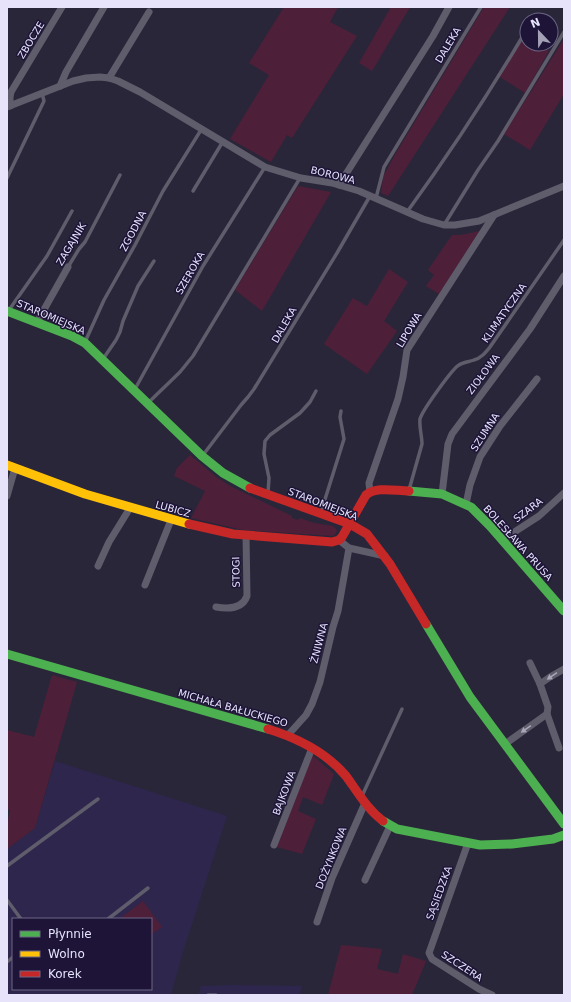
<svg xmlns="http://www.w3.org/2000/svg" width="571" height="1002" font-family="'DejaVu Sans',sans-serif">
<rect width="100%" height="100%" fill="#2a263a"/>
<!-- built -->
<g fill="#2e264d" fill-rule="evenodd">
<path d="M55,761L227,816L182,955L171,995H7V849L35,828ZM13,919H151V989H13Z"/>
<polygon points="232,985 302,986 300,995 198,995 201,986"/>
</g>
<!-- green -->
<g fill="#4e1f39">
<polygon points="284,7 338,7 330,22 357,36 292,138 287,135 271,162 230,139 269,75 249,63"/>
<polygon points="391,7 410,7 372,71 359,63"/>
<polygon points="484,7 510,7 388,196 381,193 383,177 396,153"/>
<polygon points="564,39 564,94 530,150 504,134"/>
<polygon points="522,40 527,42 527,44 532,44 549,51 525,93 500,77"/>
<polygon points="298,186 331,192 262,311 235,290"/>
<polygon points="480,231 439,294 426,286 434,275 428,270 452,235 461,235"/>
<polygon points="389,269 408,282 384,321 397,331 367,374 324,344 353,298 367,306"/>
<polygon points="190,455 215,476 230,486 292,516 292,518 298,520 300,518 314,523 333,526 337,530 336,533 333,536 243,530 191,518 205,491 174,476 177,468"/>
<polygon points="52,675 77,682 35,828 7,849 7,826 10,810 7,809 7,730 34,737"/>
<polygon points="312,755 334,774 322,805 303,797 298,811 316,819 302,854 277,847"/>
<polygon points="143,901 162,927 151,935 151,919 119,919"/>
<polygon points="341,945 382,949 377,969 398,974 403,954 426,961 412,995 328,995"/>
</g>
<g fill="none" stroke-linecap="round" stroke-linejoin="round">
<!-- lane -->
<g stroke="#5f5c6b" stroke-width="3.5">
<polyline points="533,20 533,19"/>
<polyline points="7,178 44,101 42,93"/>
<polyline points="193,191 222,143"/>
<polyline points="376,198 384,167 481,7"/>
<path d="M407,212C450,153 490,92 527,29"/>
<polyline points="444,225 478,170 498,141 564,32"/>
<polyline points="68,267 79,249 85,242 120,175"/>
<polyline points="9,310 47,256 72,211"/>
<polyline points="85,342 104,300 135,245 163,191 201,130"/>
<polyline points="103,359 116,340 120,332 123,321 138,286 154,261"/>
<polyline points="135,389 203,266 265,167"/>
<polyline points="149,402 180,372 193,356 300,178"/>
<polyline points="203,455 241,405 248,397 254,389 337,253 370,196"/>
<path d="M409,490L422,444C422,436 419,427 420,419C422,411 452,369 459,365C463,362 469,362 474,360C481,358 485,353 490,347L564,240"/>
<polyline points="268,493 269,478 264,454 265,441 270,435 300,413 310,402 316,391"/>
<polyline points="321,512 344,439 340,417 341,411"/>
<polyline points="362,796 402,709"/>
<polyline points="7,866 98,799"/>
<polyline points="7,900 21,919"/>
<polyline points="108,919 148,888"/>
<polyline points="7,962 13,957"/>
<polyline points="208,995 216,995"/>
</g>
<!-- street -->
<g stroke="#5f5c6b" stroke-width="7">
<polyline points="109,78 149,12"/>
<polyline points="60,86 66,72 104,7"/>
<polyline points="10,106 10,97 11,92 62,7"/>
<polyline points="7,107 73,81 86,78 100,77 109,78 118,81 140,92 265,167 301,178 332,183 359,191 423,219 444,225 455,225 479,221 564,186"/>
<polyline points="339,185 433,36 449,7"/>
<polyline points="37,322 68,267"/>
<polyline points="370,492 369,483 398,399 403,377 407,350 494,215"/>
<polyline points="442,494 448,444 452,434 530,329 564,276"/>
<polyline points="7,496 15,468"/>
<polyline points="466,504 470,485 480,457 500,426 537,379"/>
<polyline points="339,540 349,548 385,556"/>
<polyline points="502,540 539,516 564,493"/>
<polyline points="98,566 109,542 130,508"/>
<polyline points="145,585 171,520"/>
<path d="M216,607C227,609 242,610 247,596L246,535"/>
<polyline points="530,663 540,684 548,707 547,714 559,748"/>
<polyline points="540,684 550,677 564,669"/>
<polyline points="288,735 306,715 312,704 320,682 333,627 338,611 349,548"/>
<polyline points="505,744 547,714"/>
<polyline points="468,843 429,953 432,959 479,989 492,995"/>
<polyline points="274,845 312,748"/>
<polyline points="365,880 390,826"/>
<polyline points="317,922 332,878 365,803"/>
</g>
<!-- fast -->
<g stroke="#4caf50" stroke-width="9">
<polyline points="7,311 72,336 85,343 202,456 223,473 250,488"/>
<polyline points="409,491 442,494 471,507 490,526 564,611"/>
<polyline points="426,624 470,697 564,824"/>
<polyline points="7,654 268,729"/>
<polyline points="383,821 397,829 480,845 512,844 553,839 564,835"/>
</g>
<!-- slow -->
<polyline stroke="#ffc107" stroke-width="9" points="7,465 85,494 189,524"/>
<!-- jam -->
<g stroke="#c62828" stroke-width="9">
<polyline points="250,488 350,524 367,534 390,564 426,624"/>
<path d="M189,524L233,534L332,542L339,540L342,537L366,495C377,486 395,491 409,491"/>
<path d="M268,729C297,738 326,752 346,776C357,791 367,809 383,821"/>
</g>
</g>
<!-- one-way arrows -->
<defs><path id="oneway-solid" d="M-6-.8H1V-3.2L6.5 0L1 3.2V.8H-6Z"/></defs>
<g fill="#a9a6ba">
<use href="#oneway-solid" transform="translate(552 676) rotate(146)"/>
<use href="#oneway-solid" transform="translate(526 729) rotate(145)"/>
</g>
<g text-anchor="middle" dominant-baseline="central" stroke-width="3" stroke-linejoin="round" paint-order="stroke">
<!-- street labels -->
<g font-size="10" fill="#e6e3fb" stroke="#1d1437">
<text transform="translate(31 40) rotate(-59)">ZBOCZE</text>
<text transform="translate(448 45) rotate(-59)">DALEKA</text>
<text transform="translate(333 175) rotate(14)">BOROWA</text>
<text transform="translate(133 231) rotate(-62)">ZGODNA</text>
<text transform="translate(71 244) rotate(-59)">ZAGAJNIK</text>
<text transform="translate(190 273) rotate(-60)">SZEROKA</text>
<text transform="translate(504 313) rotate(-55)">KLIMATYCZNA</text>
<text transform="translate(51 317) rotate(23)">STAROMIEJSKA</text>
<text transform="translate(284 325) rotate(-60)">DALEKA</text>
<text transform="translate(409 330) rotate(-59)">LIPOWA</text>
<text transform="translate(483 374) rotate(-53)">ZIOŁOWA</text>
<text transform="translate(485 432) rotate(-57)">SZUMNA</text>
<text transform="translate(323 504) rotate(21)">STAROMIEJSKA</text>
<text transform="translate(173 509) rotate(16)">LUBICZ</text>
<text transform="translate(528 510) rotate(-37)">SZARA</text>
<text transform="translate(518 543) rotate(48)">BOLESŁAWA PRUSA</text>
<text transform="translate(236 572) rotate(-91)">STOGI</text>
<text transform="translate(319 643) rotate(-75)">ŻNIWNA</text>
<text transform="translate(233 708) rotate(16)">MICHAŁA BAŁUCKIEGO</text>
<text transform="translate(284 793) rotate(-69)">BAJKOWA</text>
<text transform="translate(331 858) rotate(-68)">DOŻYNKOWA</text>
<text transform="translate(439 893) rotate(-70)">SĄSIEDZKA</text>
<text transform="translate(462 966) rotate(33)">SZCZERA</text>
</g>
</g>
<!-- border -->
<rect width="571" height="1002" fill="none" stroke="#e6e3fb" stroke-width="16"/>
<!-- legend -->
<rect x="12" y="918" width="140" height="72" fill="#1d1437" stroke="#6d6785"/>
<rect x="20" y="931" width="20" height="6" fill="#4caf50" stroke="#6d6785"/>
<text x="48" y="938" font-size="12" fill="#e6e3fb">Płynnie</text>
<rect x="20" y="951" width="20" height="6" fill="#ffc107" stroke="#6d6785"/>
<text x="48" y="958" font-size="12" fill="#e6e3fb">Wolno</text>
<rect x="20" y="971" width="20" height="6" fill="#c62828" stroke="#6d6785"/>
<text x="48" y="978" font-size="12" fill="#e6e3fb">Korek</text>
<!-- north arrow -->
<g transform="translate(539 32) rotate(338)"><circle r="19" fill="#1d1437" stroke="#6d6785"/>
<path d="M0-3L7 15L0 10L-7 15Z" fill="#a4a1b7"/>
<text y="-6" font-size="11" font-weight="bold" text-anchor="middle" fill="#e6e3fb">N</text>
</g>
</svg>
